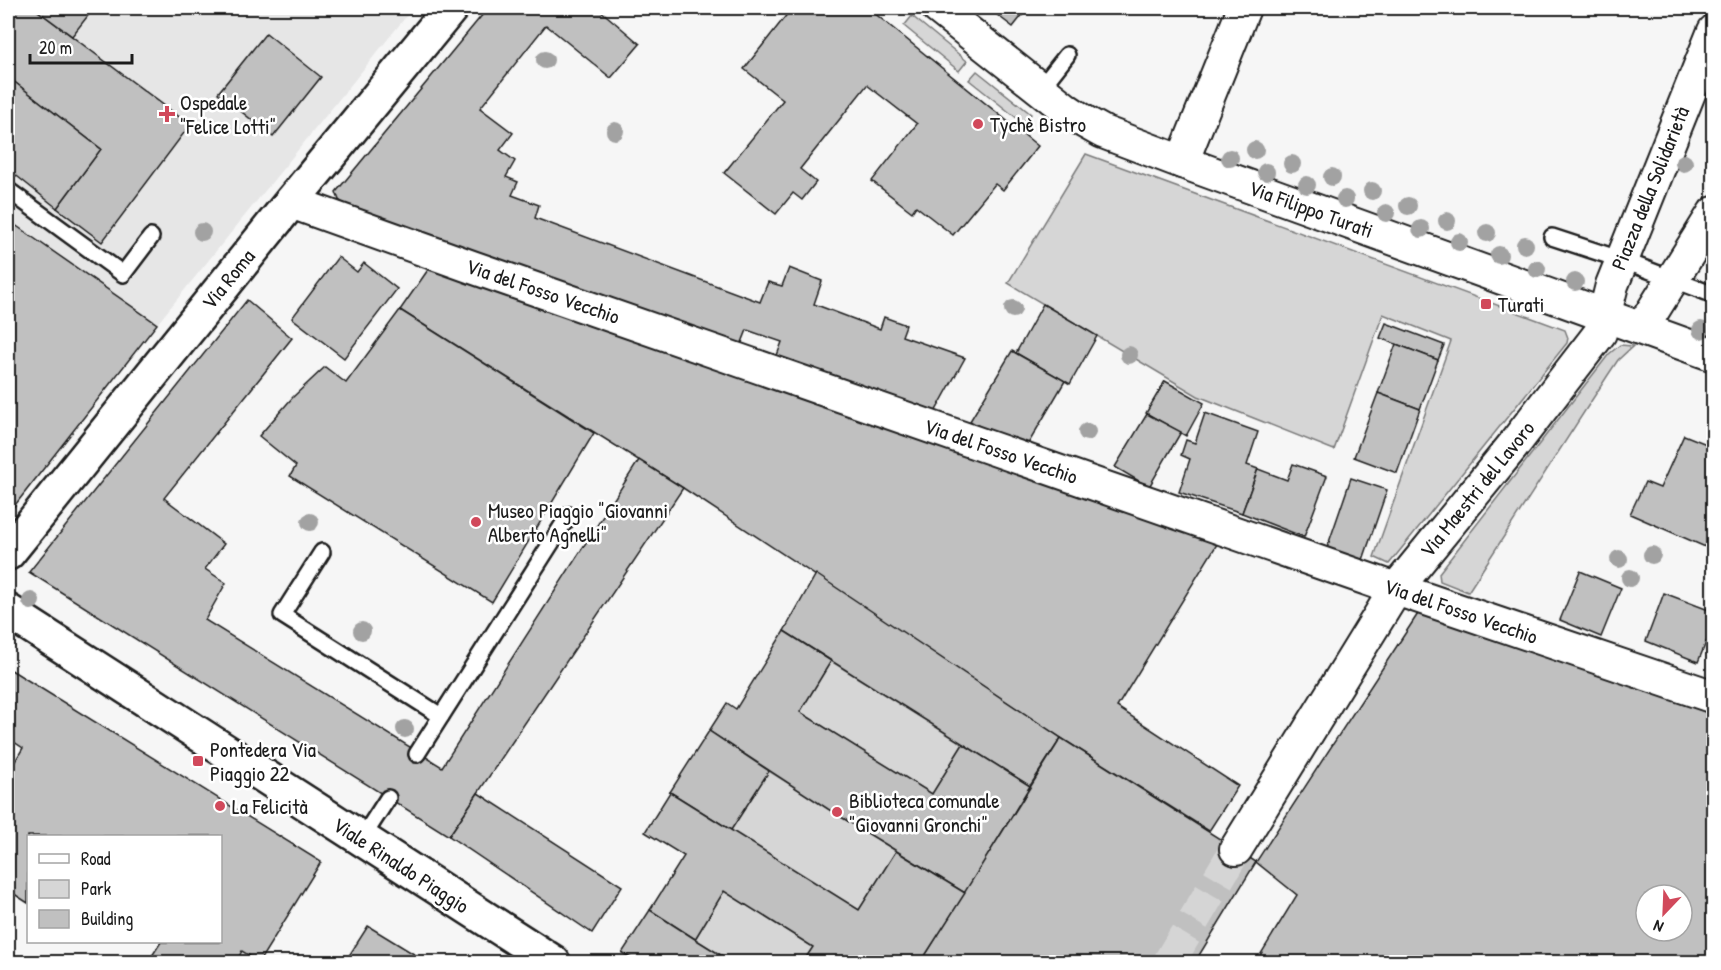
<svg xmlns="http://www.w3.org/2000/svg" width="1721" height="970" font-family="'Patrick Hand',sans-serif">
<rect width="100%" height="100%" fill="#f6f6f6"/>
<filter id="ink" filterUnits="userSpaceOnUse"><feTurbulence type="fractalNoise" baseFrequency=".0167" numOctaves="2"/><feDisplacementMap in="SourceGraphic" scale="12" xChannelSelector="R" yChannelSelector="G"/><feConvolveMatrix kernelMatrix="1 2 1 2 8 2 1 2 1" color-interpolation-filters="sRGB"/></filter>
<g filter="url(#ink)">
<!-- built -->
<polygon fill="#e6e6e6" points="8,8 413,8 157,324 8,220"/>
<!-- green -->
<g fill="#d6d6d6" stroke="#797979" stroke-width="1.5">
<polygon points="912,16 967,61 959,71 904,26"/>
<polygon points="977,71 1031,114 1023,123 969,80"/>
<polygon points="1086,154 1565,330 1568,338 1567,343 1389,564 1374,557 1451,341 1383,314 1334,450 1198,396 1008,283"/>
<polygon points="1620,345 1633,346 1618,360 1608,375 1468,592 1440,581 1439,573 1609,354"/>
<polygon points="831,661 963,744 932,794 800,712"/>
<polygon points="769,771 896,851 859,910 731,830"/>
<polygon points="724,891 813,947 803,962 732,962 695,939"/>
</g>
<!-- building -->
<g fill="#c0c0c0" stroke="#1c1c1c" stroke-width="1.5" fill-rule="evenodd">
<polygon points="8,8 34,8 190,125 102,242 57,208 101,149 8,77"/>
<polygon points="34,8 94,8 72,36"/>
<polygon points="488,8 602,8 600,10 640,44 611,78 546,25 480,108 513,133 500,150 515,161 506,177 518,182 512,195 539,205 535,218 760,302 768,282 782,286 789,268 822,281 814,304 880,329 884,317 906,325 902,336 965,358 934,414 776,358 782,342 747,330 741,345 355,212 339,200 336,192"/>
<polygon points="792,8 868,8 1038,146 1003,190 995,184 953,235 916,206 912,212 872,181 917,124 867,85 800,169 816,182 802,200 793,193 776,214 724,173 783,100 744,69"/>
<polygon points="988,8 1028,8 1013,27"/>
<polygon points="266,33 321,77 273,137 218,93"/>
<polygon points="8,77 101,149 57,208 8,169"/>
<polygon points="8,220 157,324 8,514"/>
<polygon points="338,257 357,272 364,263 397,289 344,358 292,318"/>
<polygon points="430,267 1219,541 1117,707 1238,786 1209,831 1061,738 683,488 400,310"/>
<polygon points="247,300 292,338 164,498 224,544 205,569 226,583 205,620 442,767 639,460 683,488 449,836 29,572"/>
<polygon points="1043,304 1097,336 1070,384 1016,353"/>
<polygon points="400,310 594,433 492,602 290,476 296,466 259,436 293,397 325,367 346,383"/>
<polygon points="1386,323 1444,345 1438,360 1380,338"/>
<polygon points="1396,344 1438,360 1420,409 1378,393"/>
<polygon points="1012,351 1065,381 1024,451 970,421"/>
<polygon points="1165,381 1204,403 1186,436 1146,413"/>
<polygon points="1378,393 1420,409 1397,473 1354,457"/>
<polygon points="1205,413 1258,432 1247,465 1258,469 1242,513 1179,492 1190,459 1181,455 1186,440 1195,443"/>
<polygon points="1147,414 1181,432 1149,487 1115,467"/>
<polygon points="1684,435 1714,447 1714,542 1710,549 1630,514 1645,482 1660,488"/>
<polygon points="1293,464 1327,476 1304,537 1242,513 1258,469 1287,480"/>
<polygon points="1351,478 1387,490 1363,560 1327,548"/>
<polygon points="1580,571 1621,588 1601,637 1560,620"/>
<polygon points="816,574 1061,738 1030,786 784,631"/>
<polygon points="1664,593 1714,612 1714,623 1698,662 1646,641"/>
<path d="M1425,603L1714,708V962H1256L1297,895L1256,862ZM1646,895H1682V931H1646Z"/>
<polygon points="784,631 831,661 800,712 932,794 963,744 1030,786 965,893 828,809 709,731 727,703 736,709"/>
<polygon points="8,668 321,862 259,962 242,951 236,962 148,962 161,942 220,942 220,836 28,836 28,903 8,890 8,773 23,748 8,738"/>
<polygon points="709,731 769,771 731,830 670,792"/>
<polygon points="1061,738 1256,862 1195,962 921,962"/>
<polygon points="670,792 859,910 896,851 965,893 921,962 803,962 813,947 724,891 695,939 650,910 684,856 645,832"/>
<polygon points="478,793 622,886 592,933 449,836"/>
<polygon points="650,910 695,939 732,962 638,962 622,953"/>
<polygon points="368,926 427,962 345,962"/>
</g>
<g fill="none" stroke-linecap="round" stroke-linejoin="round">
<!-- minor-tunnel -->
<polyline stroke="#d5d5d5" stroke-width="32" stroke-dasharray="32 16" stroke-linecap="butt" points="1169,962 1236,849"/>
<defs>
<g id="service">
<polyline points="1041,88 1067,55"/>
<polyline points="8,190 123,274 151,237"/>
<polyline points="1552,237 1622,260 1714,295"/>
<polyline points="322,552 282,615 441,716"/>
<polyline points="417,754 569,515"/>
<polyline points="361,840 388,798"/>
</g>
<g id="minor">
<polyline points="938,8 1067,110 1085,122 1103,132 1182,162 1714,355"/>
<polyline points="1182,162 1244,8"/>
<polyline points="291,202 472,267 1396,589 1714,697"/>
<polyline points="1642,328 1714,213"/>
<polyline points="1236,849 1396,589 1512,447 1600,333 1612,285 1714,31"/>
</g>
<g id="tertiary">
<polyline points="8,553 291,202 451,8"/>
<polyline points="8,611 553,962"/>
</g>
</defs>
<!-- service casing -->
<use href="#service" stroke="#1c1c1c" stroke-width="20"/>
<!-- minor casing -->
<use href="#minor" stroke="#1c1c1c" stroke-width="36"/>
<!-- tertiary casing -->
<use href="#tertiary" stroke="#1c1c1c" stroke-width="38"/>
<!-- service -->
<use href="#service" stroke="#fff" stroke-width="15"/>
<!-- minor -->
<use href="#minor" stroke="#fff" stroke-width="32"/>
<!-- tertiary -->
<use href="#tertiary" stroke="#fff" stroke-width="33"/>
</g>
<!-- trees -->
<g fill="#a2a2a2">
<circle cx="545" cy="60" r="9"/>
<circle cx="615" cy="131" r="9"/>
<circle cx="1255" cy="150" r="9"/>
<circle cx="1230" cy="158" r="9"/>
<circle cx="1684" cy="163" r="9"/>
<circle cx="1292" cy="164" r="9"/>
<circle cx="1266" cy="172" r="9"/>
<circle cx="1332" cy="177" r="9"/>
<circle cx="1307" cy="185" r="9"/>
<circle cx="1372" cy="191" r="9"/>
<circle cx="1345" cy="199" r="9"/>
<circle cx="1408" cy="206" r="9"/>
<circle cx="1386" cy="213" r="9"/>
<circle cx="1447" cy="221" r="9"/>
<circle cx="1421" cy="229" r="9"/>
<circle cx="202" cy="232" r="9"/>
<circle cx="1487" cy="233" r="9"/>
<circle cx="1459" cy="242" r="9"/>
<circle cx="1525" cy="245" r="9"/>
<circle cx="1499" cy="255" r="9"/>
<circle cx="1537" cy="269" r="9"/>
<circle cx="1575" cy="282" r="9"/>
<circle cx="1013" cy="309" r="9"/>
<circle cx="1701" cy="330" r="9"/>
<circle cx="1129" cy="355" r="9"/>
<circle cx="1087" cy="432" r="9"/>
<circle cx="310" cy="522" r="9"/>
<circle cx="1652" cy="555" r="9"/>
<circle cx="1619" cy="559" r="9"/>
<circle cx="1630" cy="578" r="9"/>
<circle cx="31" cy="601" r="9"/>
<circle cx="362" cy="631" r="9"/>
<circle cx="405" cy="729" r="9"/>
</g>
</g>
<!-- markers -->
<g fill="#d1495b" stroke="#fff" stroke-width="2">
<path d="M164 105h6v6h6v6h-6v6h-6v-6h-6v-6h6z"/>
<circle cx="978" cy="124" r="6"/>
<rect x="1480" y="298" width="12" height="12" rx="3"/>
<circle cx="476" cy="522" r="6"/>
<rect x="192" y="755" width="12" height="12" rx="3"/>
<circle cx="220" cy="806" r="6"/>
<circle cx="837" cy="812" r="6"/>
</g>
<g text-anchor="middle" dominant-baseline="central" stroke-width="5" stroke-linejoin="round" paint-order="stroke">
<!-- poi labels -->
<g font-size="21" fill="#1c1c1c" stroke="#fff" text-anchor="start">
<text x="180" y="102">Ospedale<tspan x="180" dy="24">"Felice Lotti"</tspan></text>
<text x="990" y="124">Tychè Bistro</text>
<text x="1498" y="304">Turati</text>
<text x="488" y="510">Museo Piaggio "Giovanni<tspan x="488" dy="24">Alberto Agnelli"</tspan></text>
<text x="210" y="749">Pontedera Via<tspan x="210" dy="24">Piaggio 22</tspan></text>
<text x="849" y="800">Biblioteca comunale<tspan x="849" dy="24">"Giovanni Gronchi"</tspan></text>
<text x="232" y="806">La Felicità</text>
</g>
<!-- street labels -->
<g font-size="21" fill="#1c1c1c" stroke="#fff">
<text transform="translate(1650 188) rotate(-68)">Piazza della Solidarietà</text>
<text transform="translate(1311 209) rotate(20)">Via Filippo Turati</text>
<text transform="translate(228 279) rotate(-51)">Via Roma</text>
<text transform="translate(543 291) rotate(19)">Via del Fosso Vecchio</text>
<text transform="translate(1001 451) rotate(19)">Via del Fosso Vecchio</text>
<text transform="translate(1477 489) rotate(-51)">Via Maestri del Lavoro</text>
<text transform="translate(1461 611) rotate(19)">Via del Fosso Vecchio</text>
<text transform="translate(401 865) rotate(33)">Viale Rinaldo Piaggio</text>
</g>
</g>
<!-- margin -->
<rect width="1721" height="970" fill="none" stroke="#fff" stroke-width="30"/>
<rect x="15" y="15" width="1691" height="940" fill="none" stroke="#1c1c1c" stroke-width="2" filter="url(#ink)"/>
<!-- legend -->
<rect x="27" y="835" width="195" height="108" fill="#ffffff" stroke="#a4a4a4" stroke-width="1.5"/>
<rect x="39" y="854" width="30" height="9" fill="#ffffff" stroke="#a4a4a4" stroke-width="1.5"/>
<text x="81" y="865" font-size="18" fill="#1c1c1c">Road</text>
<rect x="39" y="880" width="30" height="18" fill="#d6d6d6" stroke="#a4a4a4" stroke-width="1.5"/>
<text x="81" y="895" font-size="18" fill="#1c1c1c">Park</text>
<rect x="39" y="910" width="30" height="18" fill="#c0c0c0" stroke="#a4a4a4" stroke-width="1.5"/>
<text x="81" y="925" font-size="18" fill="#1c1c1c">Building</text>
<!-- north arrow -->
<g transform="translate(1664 913) rotate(203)"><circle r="28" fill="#ffffff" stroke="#a4a4a4" stroke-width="1.5"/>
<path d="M0-4.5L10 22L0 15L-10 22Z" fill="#d1495b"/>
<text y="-9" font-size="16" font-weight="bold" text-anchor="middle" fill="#1c1c1c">N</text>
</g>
<!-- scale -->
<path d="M30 54v9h102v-9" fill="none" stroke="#1c1c1c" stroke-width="3"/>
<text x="39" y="54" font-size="18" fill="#1c1c1c" stroke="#ffffff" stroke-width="4.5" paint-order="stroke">20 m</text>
</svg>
